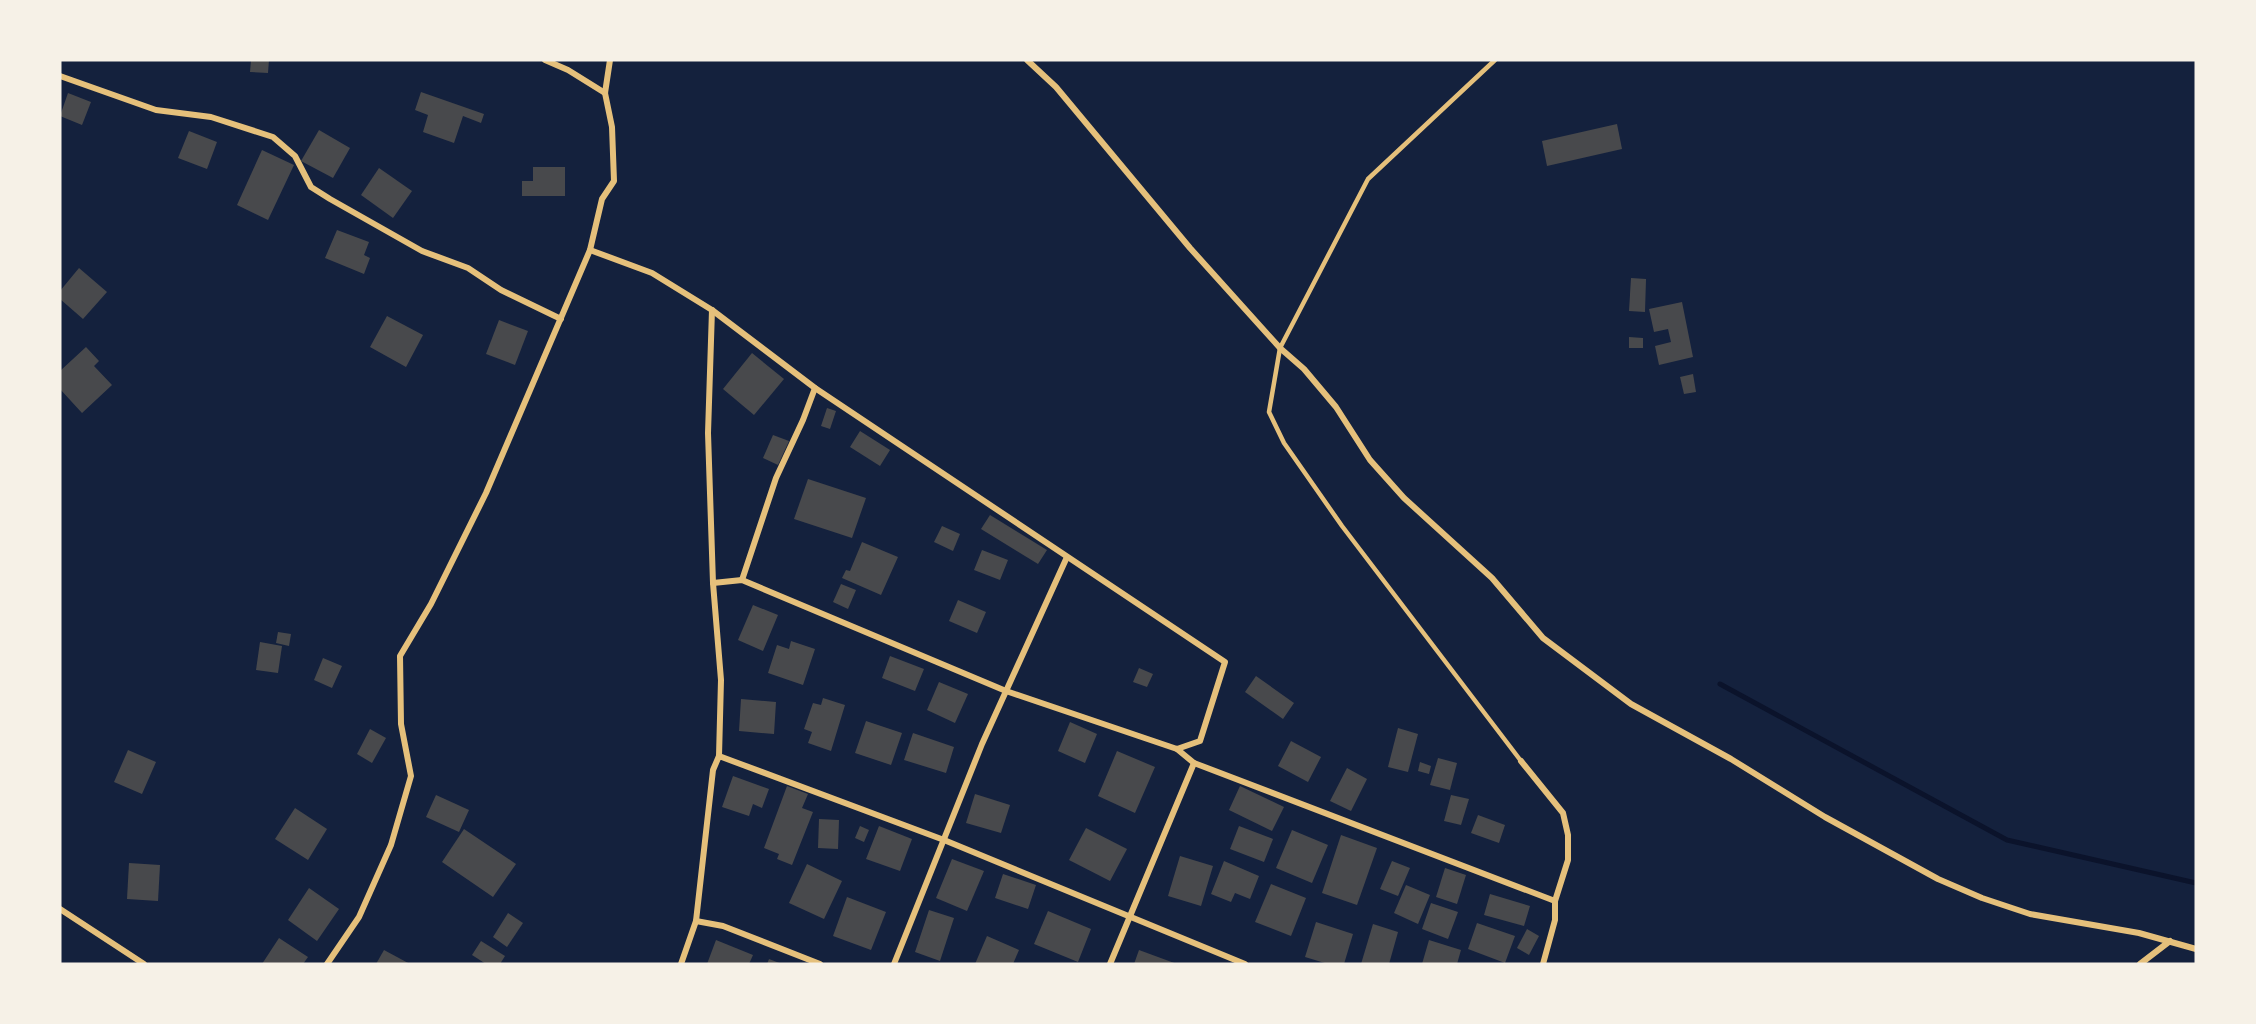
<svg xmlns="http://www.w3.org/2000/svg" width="2256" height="1024" font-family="'Roboto Condensed',sans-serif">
<rect width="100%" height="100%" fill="#14213d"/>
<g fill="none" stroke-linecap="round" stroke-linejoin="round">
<!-- stream -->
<polyline stroke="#0b132b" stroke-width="5" points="1720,684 2007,840 2196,883"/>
</g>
<!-- building -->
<g fill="#48494c">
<polygon points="251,60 269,60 268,73 250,72"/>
<polygon points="421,92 484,114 481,123 463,116 454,143 423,132 428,115 415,110"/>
<polygon points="68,93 91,102 82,125 60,116"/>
<polygon points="1617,124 1622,149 1547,166 1542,141"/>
<polygon points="319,130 350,148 333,178 301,161"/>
<polygon points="189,131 217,142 207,169 178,158"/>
<polygon points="262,150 294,165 268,220 237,205"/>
<polygon points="533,167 565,167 565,196 522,196 522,181 533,181"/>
<polygon points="379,168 412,191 393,218 361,195"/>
<polygon points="337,230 369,242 364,255 370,258 364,274 325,258"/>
<polygon points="79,268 107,292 83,319 60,299 60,291"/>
<polygon points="1631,278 1646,279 1645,312 1629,311"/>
<polygon points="1682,302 1693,357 1659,365 1655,346 1671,342 1668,329 1654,332 1649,309"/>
<polygon points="387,316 423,335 406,367 370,347"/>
<polygon points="499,320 528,331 515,365 486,354"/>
<polygon points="1629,337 1643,338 1643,348 1629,348"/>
<polygon points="86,347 99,361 94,366 112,385 82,413 60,389 60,371"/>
<polygon points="752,353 784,379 754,415 723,389"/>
<polygon points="1693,374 1696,392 1684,394 1680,377"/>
<polygon points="827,408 836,411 830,429 821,426"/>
<polygon points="860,431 890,450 880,466 850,447"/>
<polygon points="773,435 789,441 778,465 763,458"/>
<polygon points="808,479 866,498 852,538 794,519"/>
<polygon points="990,515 1047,550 1038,564 981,529"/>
<polygon points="942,526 960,534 953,551 934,542"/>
<polygon points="862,542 898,557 881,595 842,578 846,570 850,571"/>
<polygon points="982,550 1008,560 1000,580 974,570"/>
<polygon points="841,584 856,590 848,609 833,602"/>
<polygon points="958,600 986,612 977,633 949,621"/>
<polygon points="753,605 778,615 763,651 738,640"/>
<polygon points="278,632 291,634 289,646 276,643"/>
<polygon points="791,641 815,649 803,685 768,673 777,645 789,649"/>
<polygon points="260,642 282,646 278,673 256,670"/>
<polygon points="890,656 924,669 915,691 882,678"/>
<polygon points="323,658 342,666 332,688 314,680"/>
<polygon points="1139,668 1153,674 1147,687 1133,682"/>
<polygon points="1256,676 1294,703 1283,719 1245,692"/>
<polygon points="939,682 968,694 955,723 927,710"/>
<polygon points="823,698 845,705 831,751 808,743 812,732 804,729 813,703 821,705"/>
<polygon points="741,699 776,702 774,734 739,731"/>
<polygon points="866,721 902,733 891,765 855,753"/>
<polygon points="1070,722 1097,734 1085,763 1058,751"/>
<polygon points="1398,728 1418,734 1408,772 1388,767"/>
<polygon points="370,729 386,738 372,763 357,754"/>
<polygon points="913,733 954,747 946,773 904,760"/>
<polygon points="1291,741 1321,757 1308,782 1278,766"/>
<polygon points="128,750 156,762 142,794 114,782"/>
<polygon points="1117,751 1155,767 1135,813 1098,796"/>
<polygon points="1438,758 1457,763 1450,790 1430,785"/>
<polygon points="1420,762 1431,766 1429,774 1418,771"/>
<polygon points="1347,768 1367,779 1351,811 1330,801"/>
<polygon points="733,776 769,789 762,808 753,804 749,816 722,807"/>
<polygon points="787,786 808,794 802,808 813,812 792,865 777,859 779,854 764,848"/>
<polygon points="1240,786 1284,807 1272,831 1229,810"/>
<polygon points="975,794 1010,805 1001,833 966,823"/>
<polygon points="436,795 469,810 459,832 426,817"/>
<polygon points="1451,795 1469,799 1461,825 1444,821"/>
<polygon points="295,808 327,829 308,860 275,839"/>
<polygon points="1478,815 1505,825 1499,843 1471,833"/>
<polygon points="819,819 839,820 838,849 818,848"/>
<polygon points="860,826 869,830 864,842 855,838"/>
<polygon points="879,826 912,839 900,871 866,859"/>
<polygon points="1239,826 1273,839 1264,862 1230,849"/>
<polygon points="1086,828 1127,849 1110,881 1069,860"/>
<polygon points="464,829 516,864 493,897 442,862"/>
<polygon points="1292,830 1328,845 1312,883 1276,868"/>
<polygon points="1341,835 1377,848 1357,905 1322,893"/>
<polygon points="1180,856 1213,866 1201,906 1168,896"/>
<polygon points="952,859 984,871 967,911 936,898"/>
<polygon points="1224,861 1259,876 1250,899 1235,893 1231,902 1211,894"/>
<polygon points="1392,861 1410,868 1398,896 1380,889"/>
<polygon points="129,863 160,865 158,901 127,899"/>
<polygon points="807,864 842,881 824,919 789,903"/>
<polygon points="1445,868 1466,875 1457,904 1436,897"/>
<polygon points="1003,874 1036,885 1028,909 995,898"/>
<polygon points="1271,884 1306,898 1291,936 1255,922"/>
<polygon points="1406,885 1430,895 1418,924 1394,913"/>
<polygon points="309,888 339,909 317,941 288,920"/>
<polygon points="1490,894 1530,906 1524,926 1484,915"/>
<polygon points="847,897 886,912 871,950 833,936"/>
<polygon points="1431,903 1458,912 1448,939 1422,929"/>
<polygon points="929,910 954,918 940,961 915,952"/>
<polygon points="1048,911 1091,929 1078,962 1034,944"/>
<polygon points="508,913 523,923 507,947 493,937"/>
<polygon points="1316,922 1353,934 1344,964 1328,964 1305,957"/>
<polygon points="1477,923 1515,936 1505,963 1468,949"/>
<polygon points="1373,924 1398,932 1389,964 1361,964"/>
<polygon points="1527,929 1539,936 1529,955 1517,948"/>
<polygon points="987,936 1019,950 1013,964 975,964"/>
<polygon points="279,938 308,957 303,964 262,964"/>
<polygon points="716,940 753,955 749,964 707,964"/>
<polygon points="1429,940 1461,950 1457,964 1422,964"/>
<polygon points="481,941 505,956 500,964 486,964 472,955"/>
<polygon points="384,950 410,964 376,964"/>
<polygon points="1139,950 1177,964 1134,964"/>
<polygon points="769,959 782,964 767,964"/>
</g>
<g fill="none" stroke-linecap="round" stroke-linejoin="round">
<!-- service -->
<polyline stroke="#e5c07b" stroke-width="4.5" points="1495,60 1368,179 1280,348 1269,412 1284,443 1342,526 1521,761"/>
<!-- minor -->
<g stroke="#e5c07b" stroke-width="6">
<polyline points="545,60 568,70 605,93"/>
<polyline points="1027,60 1056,87 1190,248 1280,348 1304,369 1336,407 1370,460 1404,498 1492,578 1543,638 1631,704 1731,759 1825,817 1938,879 1982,898 2030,914 2139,933 2196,949"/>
<polyline points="60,76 156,110 211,117 273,137 295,156 311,187 330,199 422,251 468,268 501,290 561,319"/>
<polyline points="590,250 652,273 712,310 815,388 1225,662 1200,741 1177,749 1006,691 742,580 713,583"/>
<polyline points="712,310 708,433 713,583 721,680 719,756"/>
<polyline points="742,580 776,478 803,420 815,388"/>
<polyline points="1177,749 1194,763 1555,901"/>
<polyline points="1521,761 1563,813 1568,835 1568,860 1555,901 1555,920 1543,964"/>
<polyline points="60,909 144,964"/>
<polyline points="696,921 723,926 820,964"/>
<polyline points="327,964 359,917 391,845 411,776 401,724 400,656 431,604 486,493 590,250 602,199 614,181 612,127 605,93 610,60"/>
<polyline points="681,964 696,921 713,770 719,756 944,840 1245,964"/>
<polyline points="894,964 982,744 1067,557"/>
<polyline points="1110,964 1194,763"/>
<polyline points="2140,964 2170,941"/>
</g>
</g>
<!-- border -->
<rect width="2256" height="1024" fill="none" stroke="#f6f1e7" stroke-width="123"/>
</svg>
